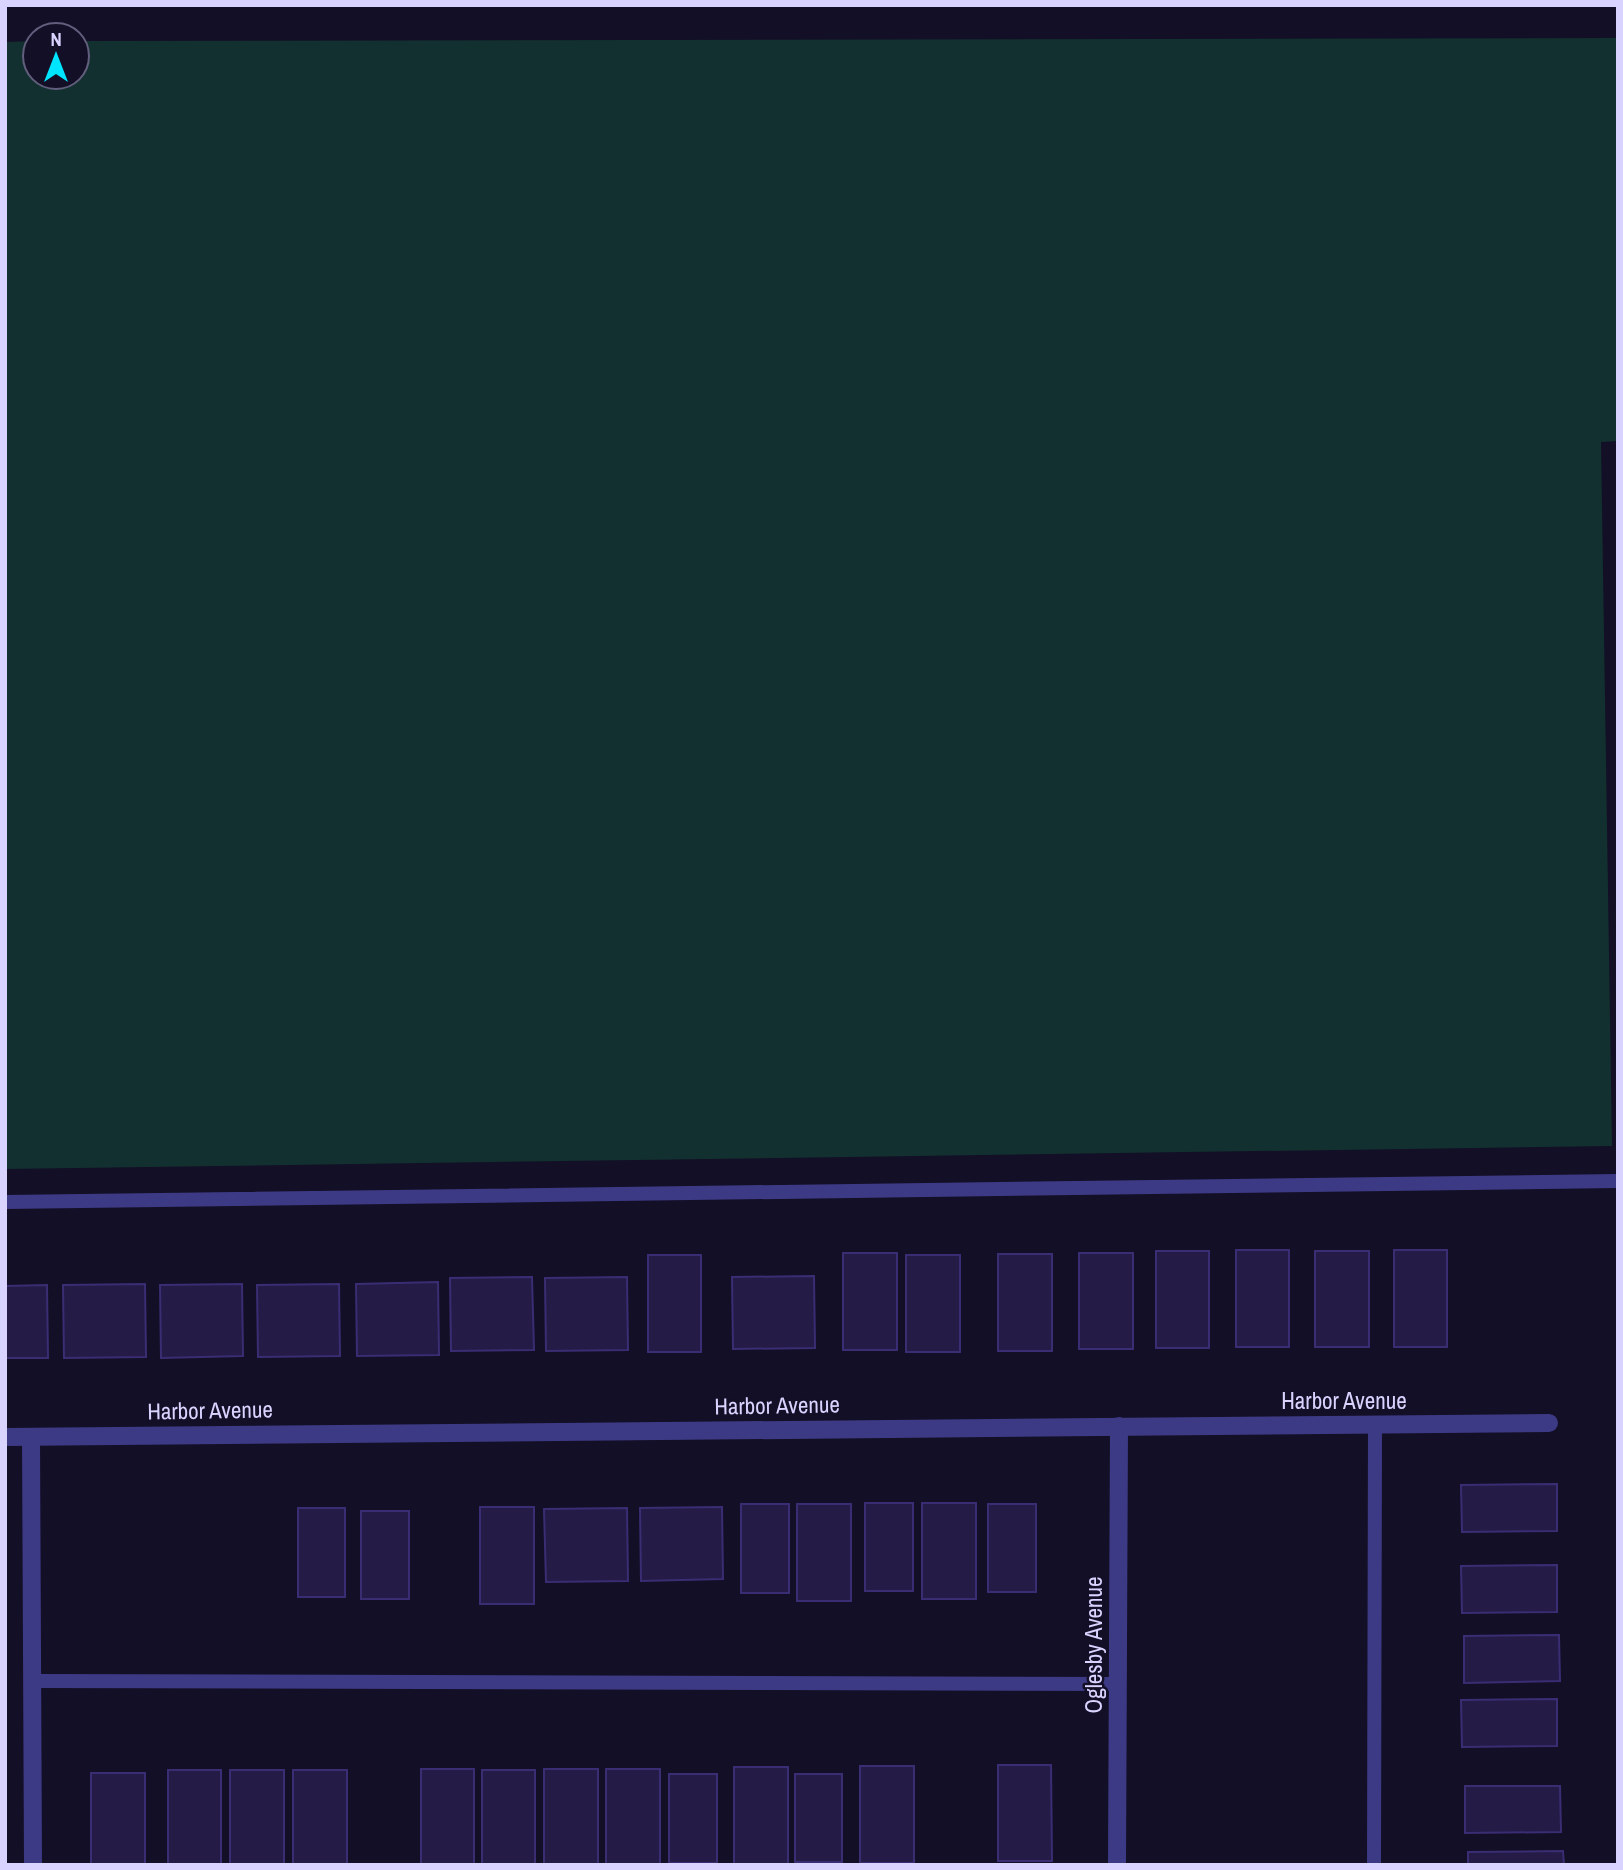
<svg xmlns="http://www.w3.org/2000/svg" width="1623" height="1870" font-family="'Archivo Narrow',sans-serif">
<rect width="100%" height="100%" fill="#130f26"/>
<!-- green -->
<polygon fill="#12302f" points="1618,38 1618,441 1601,442 1612,1146 5,1169 5,42 35,41 35,77 77,77 77,41"/>
<!-- building -->
<g fill="#241b47" stroke="#3b2d73" stroke-width="2">
<rect x="1236" y="1250" width="53" height="97"/>
<rect x="1394" y="1250" width="53" height="97"/>
<rect x="1156" y="1251" width="53" height="97"/>
<rect x="1315" y="1251" width="54" height="96"/>
<rect x="843" y="1253" width="54" height="97"/>
<rect x="1079" y="1253" width="54" height="96"/>
<rect x="998" y="1254" width="54" height="97"/>
<rect x="648" y="1255" width="53" height="97"/>
<rect x="906" y="1255" width="54" height="97"/>
<polygon points="814,1276 815,1348 733,1349 732,1277"/>
<polygon points="532,1277 534,1350 451,1351 450,1278"/>
<polygon points="627,1277 628,1350 546,1351 545,1278"/>
<polygon points="438,1282 439,1355 357,1356 356,1284"/>
<polygon points="145,1284 146,1357 64,1358 63,1285"/>
<polygon points="242,1284 243,1356 161,1358 160,1285"/>
<polygon points="339,1284 340,1356 258,1357 257,1285"/>
<polygon points="47,1285 48,1358 5,1358 5,1286"/>
<polygon points="1557,1484 1557,1531 1462,1532 1461,1485"/>
<rect x="865" y="1503" width="48" height="88"/>
<rect x="922" y="1503" width="54" height="96"/>
<rect x="741" y="1504" width="48" height="89"/>
<rect x="797" y="1504" width="54" height="97"/>
<rect x="988" y="1504" width="48" height="88"/>
<rect x="480" y="1507" width="54" height="97"/>
<polygon points="722,1507 723,1579 641,1581 640,1508"/>
<rect x="298" y="1508" width="47" height="89"/>
<polygon points="627,1508 628,1581 546,1582 544,1509"/>
<rect x="361" y="1511" width="48" height="88"/>
<polygon points="1557,1565 1557,1612 1462,1613 1461,1566"/>
<polygon points="1559,1635 1560,1681 1464,1683 1464,1636"/>
<polygon points="1557,1699 1557,1746 1462,1747 1461,1700"/>
<polygon points="998,1765 1051,1765 1052,1861 998,1861"/>
<rect x="860" y="1766" width="54" height="97"/>
<rect x="734" y="1767" width="54" height="97"/>
<rect x="421" y="1769" width="53" height="96"/>
<rect x="544" y="1769" width="54" height="96"/>
<rect x="606" y="1769" width="54" height="96"/>
<rect x="168" y="1770" width="53" height="95"/>
<rect x="230" y="1770" width="54" height="95"/>
<rect x="293" y="1770" width="54" height="95"/>
<rect x="482" y="1770" width="53" height="95"/>
<rect x="91" y="1773" width="54" height="92"/>
<rect x="669" y="1774" width="48" height="89"/>
<rect x="795" y="1774" width="47" height="88"/>
<polygon points="1465,1786 1560,1786 1561,1832 1465,1833"/>
<polygon points="1563,1851 1564,1865 1468,1865 1468,1852"/>
</g>
<g fill="none" stroke-linecap="round" stroke-linejoin="round">
<!-- lane -->
<g stroke="#3d3a85" stroke-width="14">
<polyline points="5,1202 1618,1181"/>
<polyline points="32,1681 1117,1684"/>
<polyline points="1374,1865 1375,1425"/>
</g>
<!-- street -->
<g stroke="#3d3a85" stroke-width="18">
<polyline points="5,1437 1549,1423"/>
<polyline points="31,1437 33,1865"/>
<polyline points="1117,1865 1119,1426"/>
</g>
</g>
<g text-anchor="middle" dominant-baseline="central" stroke-width="5" stroke-linejoin="round" paint-order="stroke">
<!-- street labels -->
<g font-size="23" fill="#d9d4ff" stroke="#130f26">
<text x="1344" y="1400">Harbor Avenue</text>
<text transform="translate(777 1405) rotate(-1)">Harbor Avenue</text>
<text transform="translate(210 1410) rotate(-1)">Harbor Avenue</text>
<text transform="translate(1093 1645) rotate(-90)">Oglesby Avenue</text>
</g>
</g>
<!-- border -->
<rect width="1623" height="1870" fill="none" stroke="#d9d4ff" stroke-width="14"/>
<!-- north arrow -->
<g transform="translate(56 56)"><circle r="33" fill="#130f26" stroke="#625e7d" stroke-width="2"/>
<path d="M0-5L12 26L0 18L-12 26Z" fill="#00e5ff"/>
<text y="-10" font-size="19" font-weight="bold" text-anchor="middle" fill="#d9d4ff">N</text>
</g>
</svg>
